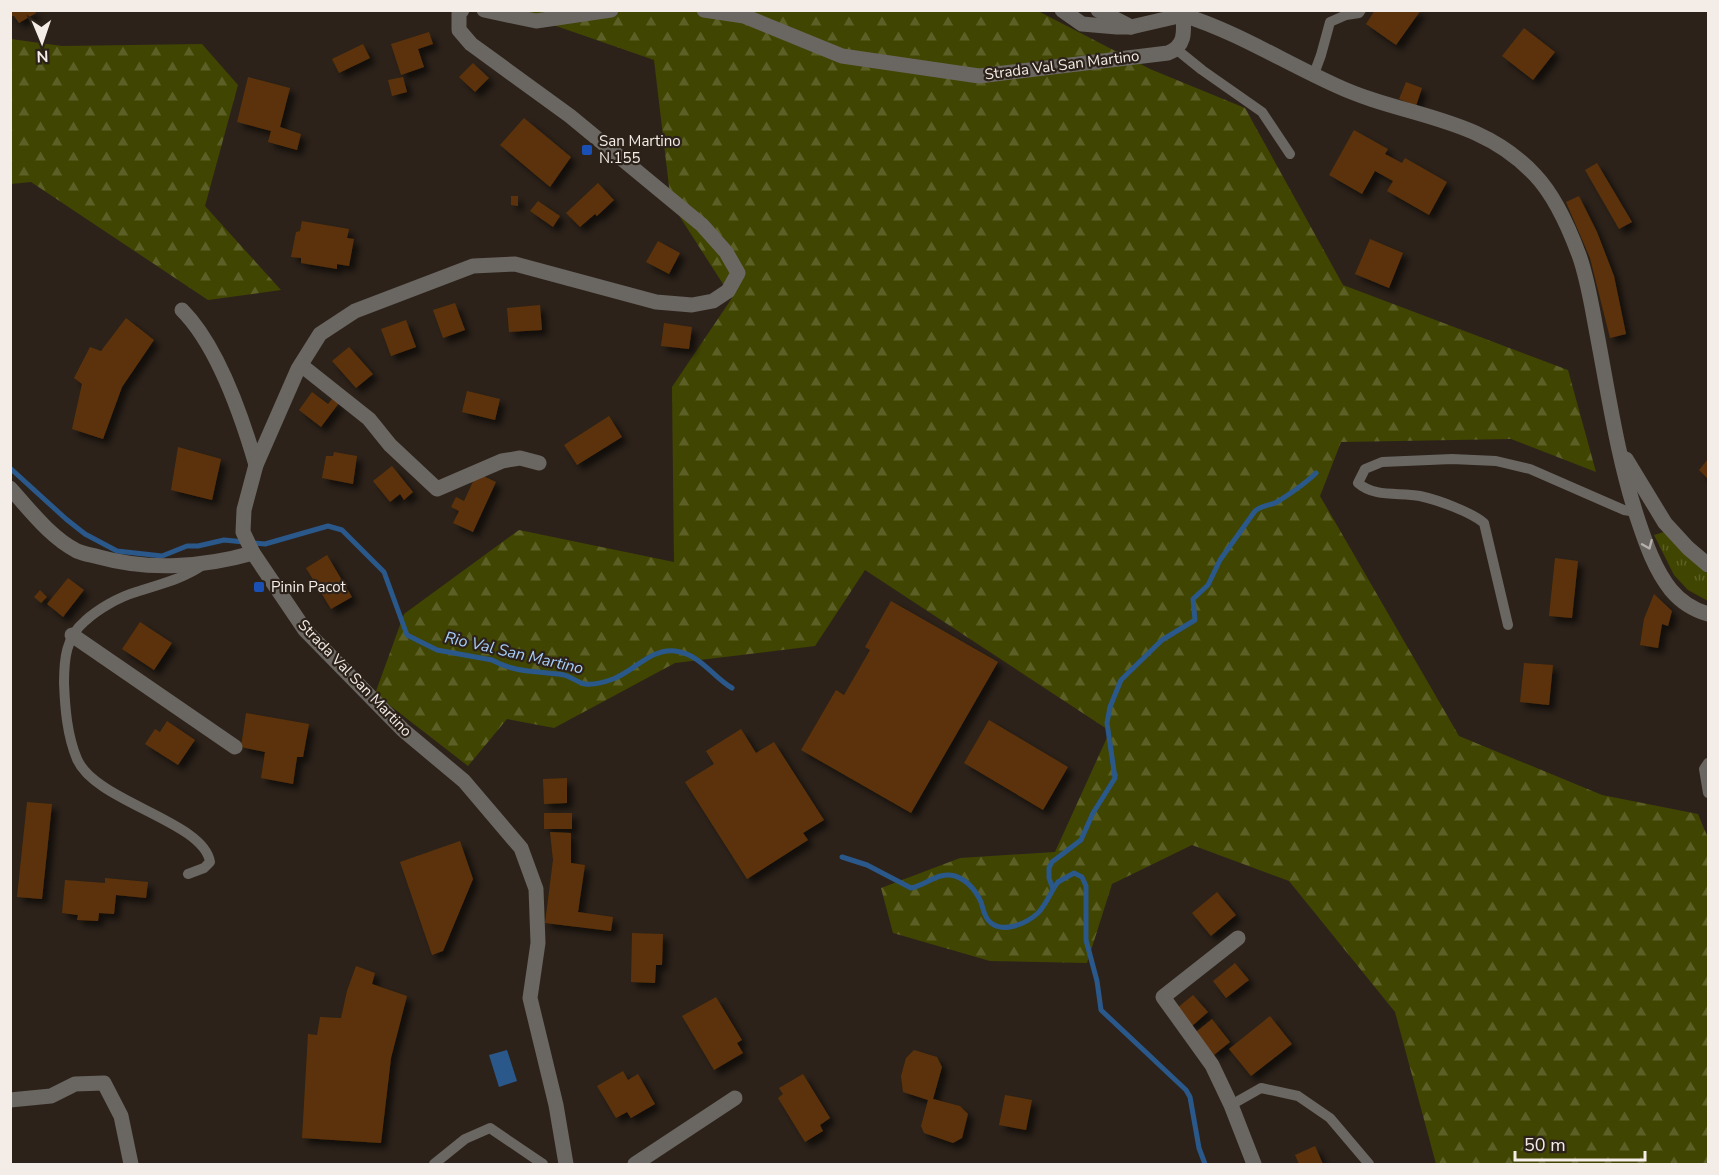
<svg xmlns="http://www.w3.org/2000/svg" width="1719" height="1175" font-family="'Nunito Sans',sans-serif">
<defs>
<pattern id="grass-tufts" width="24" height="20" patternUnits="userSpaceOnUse" patternTransform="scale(1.5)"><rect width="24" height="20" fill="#404501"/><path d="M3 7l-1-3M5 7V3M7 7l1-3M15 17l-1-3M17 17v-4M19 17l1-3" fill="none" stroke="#5c6026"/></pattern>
<pattern id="forest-firs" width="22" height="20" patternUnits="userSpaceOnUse" patternTransform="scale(1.5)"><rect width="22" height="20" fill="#404501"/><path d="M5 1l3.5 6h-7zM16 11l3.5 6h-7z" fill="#5c6026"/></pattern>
<filter id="shadow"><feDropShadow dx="5.5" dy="5.5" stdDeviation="3" flood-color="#0009"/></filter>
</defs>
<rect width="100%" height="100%" fill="#2c221a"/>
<!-- grass -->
<polygon fill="url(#grass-tufts)" points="1664,532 1708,574 1708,601 1688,590 1674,575 1654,535"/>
<!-- forest -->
<g fill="url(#forest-firs)">
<polygon points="513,11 1038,11 1150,69 1245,108 1343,285 1568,370 1596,472 1511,439 1341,442 1320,496 1459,736 1602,795 1698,814 1708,838 1708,1164 1436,1164 1395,1012 1289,881 1192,845 1112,884 1087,963 990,961 893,933 881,888 960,858 1055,852 1110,731 865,570 815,646 675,663 554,728 507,719 468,766 375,694 404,614 519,530 674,562 672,387 732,298 671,203 654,60"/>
<polygon points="11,39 62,46 202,44 238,85 205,206 281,290 208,300 31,182 11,184"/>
</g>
<!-- water -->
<polygon fill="#2a588a" points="507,1050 517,1081 499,1087 489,1055"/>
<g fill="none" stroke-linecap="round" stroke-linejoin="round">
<!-- stream -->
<g stroke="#2a588a" stroke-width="5">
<path d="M10,468L66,519L85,534L117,551L162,556L187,546H198L224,540L265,544L328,526L342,530L384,572L407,635L437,650L492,660C515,673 539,671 564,675C572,677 578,683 585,684C593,685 605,682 613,679C633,672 651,648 675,651C700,654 712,676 732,688"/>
<path d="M842,857L867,865L911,888C926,885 939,871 955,876C967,880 976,891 981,902C983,908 984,915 988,920C1000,935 1026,924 1038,913C1046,905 1051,891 1058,882L1074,873L1082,877L1086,886V940L1097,981L1101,1010L1186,1090L1190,1097L1199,1148L1205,1164"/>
<path d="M1053,889L1049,878V868L1052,862L1081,840L1093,813L1115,778L1107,723L1110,707L1121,680L1162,640L1195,620L1193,599L1208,585L1220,560L1255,511C1262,505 1269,506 1277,502C1291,493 1304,485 1316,473"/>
</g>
</g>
<!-- building -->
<g fill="#5b3309" filter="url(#shadow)">
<polygon points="10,10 35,10 36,13 19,23 14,16 10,16"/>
<polygon points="1375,10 1421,10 1396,45 1366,24"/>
<polygon points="1524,28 1555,52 1533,80 1502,56"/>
<polygon points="429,32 433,44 418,49 424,67 401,75 391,44"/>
<polygon points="363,44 370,58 339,73 332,59"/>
<polygon points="473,63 489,78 475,92 459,77"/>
<polygon points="248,77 290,88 280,127 301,134 297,150 268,142 271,131 237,122"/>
<polygon points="403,77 407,92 392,96 388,80"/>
<polygon points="1406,82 1422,88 1416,106 1399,99"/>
<polygon points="524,118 571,157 550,187 500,145"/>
<polygon points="1354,130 1388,149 1385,154 1402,163 1405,158 1447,182 1429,215 1387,191 1393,181 1375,171 1362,194 1329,175"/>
<polygon points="1597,163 1632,222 1619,229 1585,170"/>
<polygon points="598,183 614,200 597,216 595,214 580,227 566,213"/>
<polygon points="511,196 518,196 518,206 511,205"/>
<polygon points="1579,196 1597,232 1614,276 1626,334 1610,338 1590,258 1566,202"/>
<polygon points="538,201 560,216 553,227 530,211"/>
<polygon points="302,221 349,229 347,238 354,239 349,266 337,264 337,269 301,263 301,258 291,257 296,232 300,231"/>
<polygon points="1370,239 1403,253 1389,288 1355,274"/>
<polygon points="658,241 680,253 669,274 646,262"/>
<polygon points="455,303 465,330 443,338 433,310"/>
<polygon points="540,305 542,330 509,332 507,308"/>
<polygon points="126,318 154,340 122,387 103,439 72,429 82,384 74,378 90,347 101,351"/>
<polygon points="406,320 416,347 391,356 381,329"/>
<polygon points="664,323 692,327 689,349 661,346"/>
<polygon points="349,347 373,374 356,388 332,361"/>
<polygon points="467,391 500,399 495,420 462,412"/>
<polygon points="312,392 328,404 333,398 339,403 321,427 299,410"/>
<polygon points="609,416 622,437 577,465 564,445"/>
<polygon points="178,447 221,459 212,500 171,490"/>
<polygon points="334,452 357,456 353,484 322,478 326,456 333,456"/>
<polygon points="1708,459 1708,479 1699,470"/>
<polygon points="392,466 413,492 404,500 400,494 390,502 373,481"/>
<polygon points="477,473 496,482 473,532 453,523 459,511 451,507 456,497 464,501"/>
<polygon points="327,555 352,597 331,609 306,568"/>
<polygon points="1555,558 1578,561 1572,618 1549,616"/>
<polygon points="68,578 84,590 63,617 47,604"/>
<polygon points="40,590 47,597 41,603 34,597"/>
<polygon points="1654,594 1672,611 1668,626 1662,624 1658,648 1640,645 1644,619"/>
<polygon points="891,601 998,662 911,813 801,750 836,690 844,695 870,650 865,647"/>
<polygon points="140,622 172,643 154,670 122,649"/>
<polygon points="1524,663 1553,665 1549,705 1520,702"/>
<polygon points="246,713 309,724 303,757 297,757 293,784 261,778 265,752 241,747"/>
<polygon points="989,720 1068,767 1043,810 964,763"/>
<polygon points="167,721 195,740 178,765 145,744 155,729 160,732"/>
<polygon points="741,729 756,753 774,742 824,820 803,833 808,840 747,879 685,782 714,764 706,751"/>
<polygon points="567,778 567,803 544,804 543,779"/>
<polygon points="27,802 52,804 42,899 17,897"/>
<rect x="544" y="813" width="28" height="16"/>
<polygon points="550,832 571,833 571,863 585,865 578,912 613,917 611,931 545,923 553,860"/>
<polygon points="460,841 473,879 443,951 432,955 400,862"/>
<polygon points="105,878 148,882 146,898 116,895 114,914 99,913 98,921 77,920 78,915 62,913 65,880 105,883"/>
<polygon points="1217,892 1236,915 1211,936 1192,913"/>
<polygon points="632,933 663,934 662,965 656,965 655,983 631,982"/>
<polygon points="1235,963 1249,980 1226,998 1213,981"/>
<polygon points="356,966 375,973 372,984 407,996 391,1058 381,1143 302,1138 308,1034 317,1035 320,1017 341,1018 347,991"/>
<polygon points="1193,995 1208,1012 1191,1027 1176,1009"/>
<polygon points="716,997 742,1040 737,1043 743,1053 714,1070 682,1016"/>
<polygon points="1270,1016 1292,1044 1251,1076 1229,1049"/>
<polygon points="1212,1019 1230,1042 1214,1055 1196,1032"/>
<polygon points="914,1050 937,1057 942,1067 933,1099 960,1106 968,1114 962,1138 953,1143 924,1133 921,1126 928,1100 903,1092 901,1076 906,1058"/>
<polygon points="623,1071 628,1080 638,1074 655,1104 631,1118 627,1112 616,1118 597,1086"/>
<polygon points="803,1074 830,1118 820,1125 823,1131 805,1142 778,1098 783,1094 779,1088"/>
<polygon points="1005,1095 1032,1100 1026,1130 999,1125"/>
<polygon points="1315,1146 1323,1164 1299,1164 1295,1155"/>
</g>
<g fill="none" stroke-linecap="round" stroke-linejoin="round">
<!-- service -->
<g stroke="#6a6661" stroke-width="10">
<polyline points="1176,49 1202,70 1262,112 1290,154"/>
<polyline points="1314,74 1321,55 1330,22 1346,15 1359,13 1361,10"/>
<path d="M1508,625L1484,523C1471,512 1438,500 1420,496C1399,492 1375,498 1358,483L1365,469L1382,462L1452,459L1496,461L1530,469L1624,510L1636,512"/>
<polyline points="1708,763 1704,769 1708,793"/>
<path d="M188,874L204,868L210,862C204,821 95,802 77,759C67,735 65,708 64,683C64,659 66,637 85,621C98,609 119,597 136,592C160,584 183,579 203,565"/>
<polyline points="1231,1105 1261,1088 1298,1096 1330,1118 1369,1164"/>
<polyline points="434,1164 465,1139 490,1128 543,1164"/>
</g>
<!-- minor -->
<g stroke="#6a6661" stroke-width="15">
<polyline points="1098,10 1131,27"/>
<path d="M182,310C218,346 242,417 256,465"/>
<polyline points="301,365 369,419 390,445 437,489 502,461 520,458 539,463"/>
<path d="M10,488C30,510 50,537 77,551C84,554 92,555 99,557C149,571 204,567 253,553"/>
<polyline points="72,635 235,747"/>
<polyline points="1238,938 1163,997 1212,1065 1231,1105 1254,1164"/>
<polyline points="10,1100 51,1096 75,1084 104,1083 121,1116 131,1164"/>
<polyline points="635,1164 735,1098"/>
</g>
<!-- tertiary -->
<g stroke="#6a6661" stroke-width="15">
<polyline points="462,10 459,14 459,30 471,44 570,116 702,225 726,252 738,273 728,291 713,301 692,305 656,302 515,264 473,266 355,311 320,334 298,369 256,465 244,510 243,532 253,553 305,630 403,730 464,781 521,848 536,889 538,943 530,998 556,1105 566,1164"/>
<polyline points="484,10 536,21 611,10"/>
<path d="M704,10L744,16L842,56L979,76L1168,53C1186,46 1184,31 1183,15"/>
<polyline points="1062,10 1082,24 1117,27 1131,27 1183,15"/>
<path d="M1183,15C1237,32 1284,62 1335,85C1405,118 1479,115 1535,175C1555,196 1569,228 1579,255C1588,280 1592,308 1597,334C1609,397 1618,460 1638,520C1646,544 1655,570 1671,590C1681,602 1694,610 1708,614"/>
<polyline points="1626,459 1665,523 1688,548 1708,565"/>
</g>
</g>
<!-- one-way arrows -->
<defs><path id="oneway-chevron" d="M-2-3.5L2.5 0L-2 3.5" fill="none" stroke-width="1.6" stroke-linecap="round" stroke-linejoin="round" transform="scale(1.5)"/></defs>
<use stroke="#b5b0ab" href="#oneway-chevron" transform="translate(1648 545) rotate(67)"/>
<!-- markers -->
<g fill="#1a4fb4" stroke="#2c221a" stroke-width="2">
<rect x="581" y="144" width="12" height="12" rx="3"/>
<rect x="253" y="581" width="12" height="12" rx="3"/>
</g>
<g text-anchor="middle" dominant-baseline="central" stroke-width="4.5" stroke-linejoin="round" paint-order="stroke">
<!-- street labels -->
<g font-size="15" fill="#f3ece7" stroke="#2c221a">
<text transform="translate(1062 65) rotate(-7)">Strada Val San Martino</text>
<text transform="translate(355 678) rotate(46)">Strada Val San Martino</text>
</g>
<!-- poi labels -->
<g font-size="15" fill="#f3ece7" stroke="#2c221a" text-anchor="start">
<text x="599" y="141">San Martino<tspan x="599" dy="17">N.155</tspan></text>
<text x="271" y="587">Pinin Pacot</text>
</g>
<!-- water labels -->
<g font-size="16" font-style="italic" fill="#a8cffc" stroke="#2c221a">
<text transform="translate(514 653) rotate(13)">Rio Val San Martino</text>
</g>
</g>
<!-- border -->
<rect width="1719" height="1175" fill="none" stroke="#f3ece7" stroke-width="24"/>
<!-- north arrow -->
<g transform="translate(42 42) rotate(178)" stroke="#2c221a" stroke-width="4.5" paint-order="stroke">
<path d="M0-4.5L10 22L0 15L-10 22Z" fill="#f3ece7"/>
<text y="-9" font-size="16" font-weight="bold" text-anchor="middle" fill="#f3ece7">N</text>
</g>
<!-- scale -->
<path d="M1515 1151v9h130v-9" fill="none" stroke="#f3ece7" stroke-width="3"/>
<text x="1524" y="1151" font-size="18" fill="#f3ece7" stroke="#2c221a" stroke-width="4.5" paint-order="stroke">50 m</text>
</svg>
